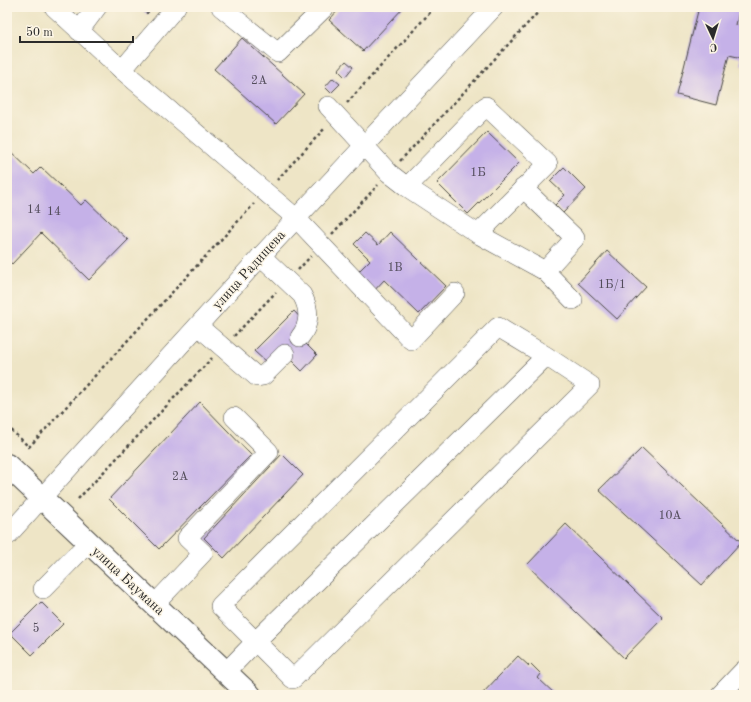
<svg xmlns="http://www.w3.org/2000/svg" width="751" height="702" font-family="'Old Standard TT',serif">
<rect width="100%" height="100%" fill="#fcf5e5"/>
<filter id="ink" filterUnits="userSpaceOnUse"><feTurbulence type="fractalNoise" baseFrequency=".025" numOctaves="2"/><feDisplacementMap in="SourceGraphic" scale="8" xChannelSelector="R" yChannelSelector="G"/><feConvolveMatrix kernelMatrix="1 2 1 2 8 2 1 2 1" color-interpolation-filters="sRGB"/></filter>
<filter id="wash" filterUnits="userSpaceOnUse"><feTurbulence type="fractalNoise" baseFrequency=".012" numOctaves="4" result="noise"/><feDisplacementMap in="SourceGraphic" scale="16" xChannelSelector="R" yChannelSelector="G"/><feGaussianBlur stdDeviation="0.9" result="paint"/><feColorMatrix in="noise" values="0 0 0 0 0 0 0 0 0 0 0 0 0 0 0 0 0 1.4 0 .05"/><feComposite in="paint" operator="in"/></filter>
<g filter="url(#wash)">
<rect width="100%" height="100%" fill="#eee5c6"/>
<g id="blocks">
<!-- building -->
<g fill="#c5b1e8">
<polygon points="139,7 153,7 147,14"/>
<polygon points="341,7 404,7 363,51 329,20"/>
<polygon points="699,7 740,7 736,25 744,27 744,65 740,64 742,58 729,55 716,105 677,95"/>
<polygon points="242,38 304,94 276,124 214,69"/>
<polygon points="346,61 353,67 345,77 338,70"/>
<polygon points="333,78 340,84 331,93 325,87"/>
<polygon points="487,132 519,163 468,214 437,183"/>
<polygon points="7,148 34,174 41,167 81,205 86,200 128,240 89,280 41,233 12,264 7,259 7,214 10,211 7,208"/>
<polygon points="564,167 586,189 563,213 555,205 565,195 550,181"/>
<polygon points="390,232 446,286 419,314 384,280 372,293 354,276 370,260 354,244 365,233 378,245"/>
<polygon points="607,251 646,287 617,319 578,283"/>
<polygon points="294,311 304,322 294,332 317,355 302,371 280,349 266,362 254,351"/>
<polygon points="200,402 251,455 159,549 109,499"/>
<polygon points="642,448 741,542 702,585 599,490"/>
<polygon points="282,454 303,475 224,558 204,538"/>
<polygon points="566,524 663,618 624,658 527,565"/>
<polygon points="41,602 63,624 32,655 10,633"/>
<polygon points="518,656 529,666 531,664 541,674 538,678 556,695 481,695"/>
</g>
</g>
</g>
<g filter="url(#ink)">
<use href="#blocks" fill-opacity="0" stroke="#484742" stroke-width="1"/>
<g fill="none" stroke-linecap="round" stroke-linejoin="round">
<defs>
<g id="minor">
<polyline points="54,7 122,70 296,218 411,340 455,293"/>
<polyline points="221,7 278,53 325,7"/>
<polyline points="79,31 97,7"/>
<polyline points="122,70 176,7"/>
<polyline points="328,106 389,173 407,187 478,234 548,164 486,106 407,187"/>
<polyline points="523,188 575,238 545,271 573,300"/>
<polyline points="478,234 545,271"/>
<path d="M261,256L302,295C310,309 310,325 300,337"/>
<polyline points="198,326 257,377 263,376 285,354"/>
<polyline points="7,536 261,256 494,7"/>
<polyline points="43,589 88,543"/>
<polyline points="154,605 203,553 187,538 269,452 234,417"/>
<polyline points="226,672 256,641 546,356 498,327 220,606 293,679 590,385 546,356"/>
<polyline points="720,695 744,670"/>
</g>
<polyline id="major" points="7,465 250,695"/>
</defs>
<!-- minor casing -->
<use href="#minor" stroke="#484742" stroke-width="20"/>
<!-- major casing -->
<use href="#major" stroke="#484742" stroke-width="24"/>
<!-- path -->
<g stroke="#484742" stroke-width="2.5" stroke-dasharray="3 3" stroke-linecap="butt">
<polyline points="347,103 435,7"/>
<polyline points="400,161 543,7"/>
<polyline points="277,180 325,128"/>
<polyline points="332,234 378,185"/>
<polyline points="298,270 311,256"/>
<polyline points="234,336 276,292"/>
<polyline points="7,426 29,447 254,204"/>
<polyline points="78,499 212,358"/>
</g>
<!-- minor -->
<use href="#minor" stroke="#fff" stroke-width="19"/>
<!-- major -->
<use href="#major" stroke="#fff" stroke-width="22"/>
</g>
</g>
<g text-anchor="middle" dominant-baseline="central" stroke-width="3" stroke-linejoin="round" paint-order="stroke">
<!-- number labels -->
<g font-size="12" fill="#524c5a">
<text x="259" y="81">2А</text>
<text x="478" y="173">1Б</text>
<text x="34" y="210">14</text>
<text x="54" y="212">14</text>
<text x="395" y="268">1B</text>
<text x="612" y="285">1Б/1</text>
<text x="180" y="477">2А</text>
<text x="670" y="516">10А</text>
<text x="36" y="629">5</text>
</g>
<!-- street labels -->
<g font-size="14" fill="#2b2b2b" stroke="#fcf5e5">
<text transform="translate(249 270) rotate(-48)">улица Радищева</text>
<text transform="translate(128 581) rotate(43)">улица Баумана</text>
</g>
</g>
<!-- margin -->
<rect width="751" height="702" fill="none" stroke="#fcf5e5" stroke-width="24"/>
<!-- north arrow -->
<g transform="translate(713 38) rotate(176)" stroke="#fcf5e5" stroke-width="3" paint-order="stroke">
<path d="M0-3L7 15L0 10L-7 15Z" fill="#2b2b2b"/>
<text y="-6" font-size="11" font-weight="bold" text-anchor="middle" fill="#2b2b2b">С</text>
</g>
<!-- scale -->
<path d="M20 36v6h113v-6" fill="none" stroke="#2b2b2b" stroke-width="2"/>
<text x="26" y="36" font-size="12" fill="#2b2b2b" stroke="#fcf5e5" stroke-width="3" paint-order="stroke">50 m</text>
</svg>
